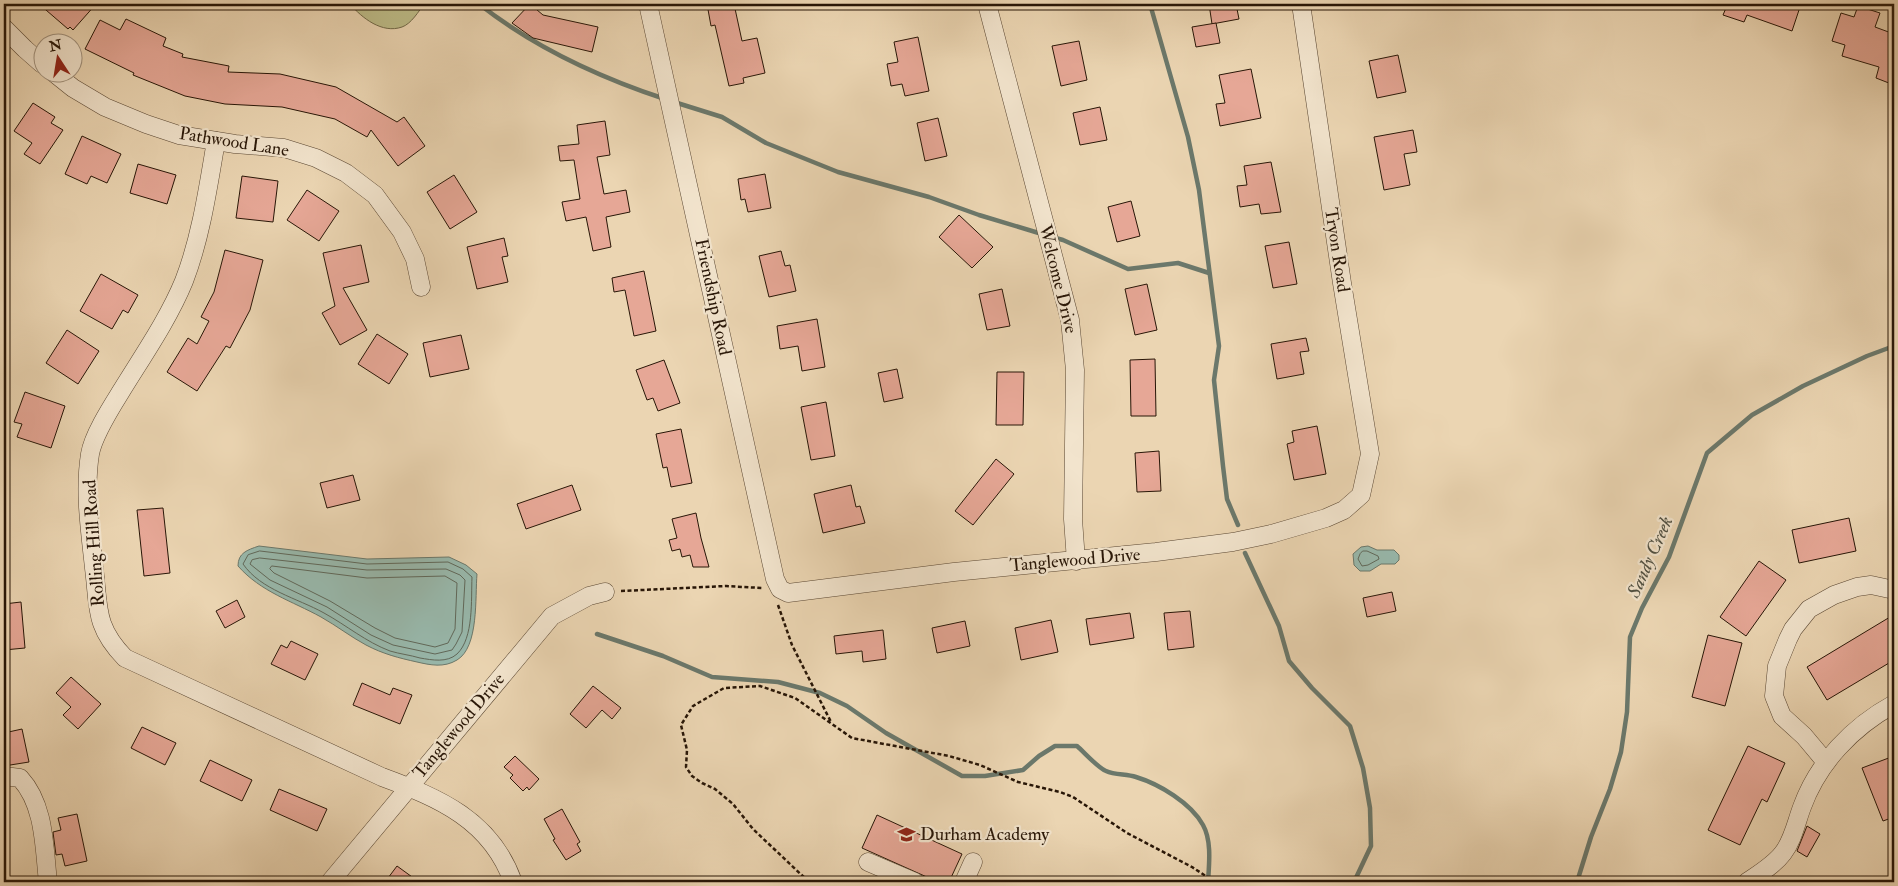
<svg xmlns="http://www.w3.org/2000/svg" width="1898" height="886" font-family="'IM FELL Double Pica',serif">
<rect width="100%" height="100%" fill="#ebd5b2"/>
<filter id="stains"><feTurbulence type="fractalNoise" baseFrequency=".004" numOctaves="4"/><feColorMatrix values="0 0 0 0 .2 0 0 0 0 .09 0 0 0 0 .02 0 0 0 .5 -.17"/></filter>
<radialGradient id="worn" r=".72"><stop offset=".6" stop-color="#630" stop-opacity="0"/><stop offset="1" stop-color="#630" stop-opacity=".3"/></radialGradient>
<!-- green -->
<path fill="#bdbc88" stroke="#726948" d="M350,4H424C419,11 411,24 402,27C382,34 362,18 350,4Z"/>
<!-- water -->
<g fill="#98b9ad" stroke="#6b786b">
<path d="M259,546L367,559L449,557L466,565L477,574C475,597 479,647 457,660C444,668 430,665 417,662C399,658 383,654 366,645C351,637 337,626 321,617C292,601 261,592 238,566C238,553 247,550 259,546Z"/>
<polygon points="1368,546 1377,550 1394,550 1399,555 1399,560 1395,564 1381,564 1370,571 1360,571 1354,565 1353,554 1361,547"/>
</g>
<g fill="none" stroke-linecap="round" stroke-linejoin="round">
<!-- shore -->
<g stroke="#60685a" stroke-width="1">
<path d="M260,551L367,564L448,562L463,569L472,577C471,599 474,638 457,654C447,663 432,660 420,658C410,655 400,654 390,651C366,642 346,625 324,613C297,598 261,590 243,564L248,555Z"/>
<polygon points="1363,551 1367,551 1378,556 1379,559 1368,565 1362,566 1358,559 1360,554"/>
<polygon points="260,558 367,570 446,569 460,575 465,580 462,632 456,644 452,650 435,654 393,645 371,635 327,607 270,580 250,564 252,560"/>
<polygon points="272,566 367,578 445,576 457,583 455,629 448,643 435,647 395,638 375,628 330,601 274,573 270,569"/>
</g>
<!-- stream -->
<g stroke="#6b786b" stroke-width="4.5">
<path d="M479,4C534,47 598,77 665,99"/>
<polyline points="1150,4 1188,137 1199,190 1219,346 1214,380 1223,466 1227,499 1238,525"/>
<polyline points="674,102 722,117 766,143 838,172 929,197 979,215 1042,234"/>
<polyline points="1052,237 1063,240 1128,269 1178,263 1209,273"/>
<polyline points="1245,553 1279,626 1289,661 1312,688 1350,726 1363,768 1370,808 1371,846 1354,882"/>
<path d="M597,634L663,656L712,677L778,682L820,693L847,706L886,733L962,776H985L1023,770L1039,756L1055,746H1077C1084,752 1098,768 1106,771C1115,775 1126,774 1136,777C1159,784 1191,803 1203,825C1212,841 1209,865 1208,882"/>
<polyline points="1577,882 1591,837 1610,789 1621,752 1627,712 1630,637 1642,608 1669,557 1707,453 1752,415 1803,386 1867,356 1894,346"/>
</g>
</g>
<!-- building -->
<g fill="#e6a796" stroke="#281607">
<polygon points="39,4 96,4 73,30 70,27 68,29"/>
<polygon points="530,4 543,15 598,27 592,52 533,38 512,23"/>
<polygon points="707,4 734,4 742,41 757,38 765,73 743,78 744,83 729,86 715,25 711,26"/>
<polygon points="1209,4 1236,4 1239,19 1212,24"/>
<polygon points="1720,4 1801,4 1792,31 1747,15 1744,22 1723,15 1726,8 1720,6"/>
<polygon points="1858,6 1880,13 1875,27 1894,34 1894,85 1876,78 1879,67 1842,56 1845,45 1832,41 1841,13 1854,17"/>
<polygon points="126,19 166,38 163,46 183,54 182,57 229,66 228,72 280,74 336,87 397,122 404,117 425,146 398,166 371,130 367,137 335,119 282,107 225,104 185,96 133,75 134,73 85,49 100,20 120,30"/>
<polygon points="1216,23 1220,43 1196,47 1192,27"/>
<polygon points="918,37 929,91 905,96 902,84 891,86 887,64 898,62 894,42"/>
<polygon points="1079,41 1087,80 1061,86 1052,46"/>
<polygon points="1398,55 1406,92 1377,98 1369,61"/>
<polygon points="1251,69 1261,118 1220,126 1216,104 1225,103 1219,75"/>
<polygon points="33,103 55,117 51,123 63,130 40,164 24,154 32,143 14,131"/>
<polygon points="1100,107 1107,140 1080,145 1073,113"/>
<polygon points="938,118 947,156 925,161 917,123"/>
<polygon points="605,121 610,155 597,157 604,194 626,190 630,212 606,217 611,247 593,251 586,217 566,221 562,202 580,199 574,160 560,161 558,146 579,144 577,125"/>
<polygon points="1413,130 1417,152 1404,154 1410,185 1384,190 1374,137"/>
<polygon points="82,136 121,154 107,183 91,176 87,184 65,174"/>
<polygon points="1271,162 1281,212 1261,214 1259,204 1240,207 1237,186 1247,185 1244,166"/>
<polygon points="138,164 176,175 167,204 130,193"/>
<polygon points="765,174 771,208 748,212 745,199 741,200 738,179"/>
<polygon points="454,175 477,212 450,229 427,192"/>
<polygon points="242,176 278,181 273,222 236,218"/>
<polygon points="307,190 339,211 319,241 287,220"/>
<polygon points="1131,201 1140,236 1117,242 1108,207"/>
<polygon points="959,215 993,247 972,268 939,237"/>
<polygon points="504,238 508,256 502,257 508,282 477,289 467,247"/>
<polygon points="1289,242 1297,284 1273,288 1265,246"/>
<polygon points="361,245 369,282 343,288 367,330 340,345 322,313 335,306 323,253"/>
<polygon points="225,250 263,260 250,310 230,348 226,346 197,391 167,372 188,338 197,344 209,321 201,317 214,292"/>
<polygon points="781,251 785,266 790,265 796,291 769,297 759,256"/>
<polygon points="644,271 656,331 634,336 625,290 614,292 612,278"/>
<polygon points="101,274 138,295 128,313 123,310 112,329 80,311"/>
<polygon points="1147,284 1157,330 1135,335 1125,289"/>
<polygon points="1002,289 1010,326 987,330 979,294"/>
<polygon points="817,319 825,367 802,371 798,346 780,349 777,326"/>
<polygon points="67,330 99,351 78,384 46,363"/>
<polygon points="377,334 408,354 389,384 358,364"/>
<polygon points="461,335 469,369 430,377 423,343"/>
<polygon points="1306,338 1309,351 1300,352 1304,374 1277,379 1271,344"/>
<polygon points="1155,359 1156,416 1131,416 1130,360"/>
<polygon points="664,360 680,403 658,411 653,398 647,400 636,370"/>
<polygon points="897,369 903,398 884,402 878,373"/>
<polygon points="997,372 1024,372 1023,425 996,425"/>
<polygon points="25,392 65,406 51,448 17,437 22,424 14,422"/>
<polygon points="826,402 835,456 811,460 801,407"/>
<polygon points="1317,426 1326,474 1294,480 1287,444 1294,442 1292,431"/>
<polygon points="681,429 692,483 671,487 667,467 663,468 656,434"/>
<polygon points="1159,451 1161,491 1137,492 1135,453"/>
<polygon points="996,459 1014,474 973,525 955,511"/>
<polygon points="353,475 360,500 327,508 320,483"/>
<polygon points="572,485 581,510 526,529 517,504"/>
<polygon points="851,485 856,507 860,506 865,523 823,533 814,494"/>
<polygon points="163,508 170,573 144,576 137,510"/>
<polygon points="696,513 701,538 709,567 693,567 690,555 682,557 680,549 672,551 669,540 677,538 672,519"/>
<polygon points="1849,518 1856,551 1799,563 1792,530"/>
<polygon points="1759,561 1786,580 1746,636 1720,617"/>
<polygon points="1392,592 1396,611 1367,617 1363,598"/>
<polygon points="237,600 245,617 225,628 216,611"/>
<polygon points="21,602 25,648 4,650 4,604"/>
<polygon points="1190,611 1194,647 1168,650 1164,613"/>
<polygon points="1130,613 1134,638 1090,645 1086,619"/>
<polygon points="1890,617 1894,624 1894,660 1827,700 1807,667"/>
<polygon points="1051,620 1058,652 1021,660 1015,628"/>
<polygon points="965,621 970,646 937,653 932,628"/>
<polygon points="883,630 886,659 863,662 862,651 836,654 834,636"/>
<polygon points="1708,635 1742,643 1725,706 1692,697"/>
<polygon points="291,641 318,654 305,680 271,664 281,645 287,648"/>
<polygon points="71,677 101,704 78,729 63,715 71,707 56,693"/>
<polygon points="362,683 390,695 393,688 412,695 400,724 353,705"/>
<polygon points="593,686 621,708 612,719 602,710 586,728 570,714"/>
<polygon points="142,727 176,743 165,765 131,748"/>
<polygon points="22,729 29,762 4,766 4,733"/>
<polygon points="1748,746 1785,763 1767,802 1762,799 1740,845 1708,830"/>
<polygon points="515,756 539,779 529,790 527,787 523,791 510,778 513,775 504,767"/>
<polygon points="1894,756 1894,817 1883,821 1862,768"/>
<polygon points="210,760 252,780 242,801 200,781"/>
<polygon points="279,789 327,809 317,831 270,810"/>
<polygon points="562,809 580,842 577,844 581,851 566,860 553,840 555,839 544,819"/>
<polygon points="77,814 87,861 65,866 62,854 56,855 53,832 61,830 58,818"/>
<polygon points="877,815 962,854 949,882 938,882 862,848"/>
<polygon points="1807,826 1820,834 1807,857 1797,851"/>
<polygon points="397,866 419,882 385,882"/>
</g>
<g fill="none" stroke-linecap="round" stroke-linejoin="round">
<defs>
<g id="minor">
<polyline points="648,4 775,579 780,589 788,593 954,572 1156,552 1233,542 1271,534 1326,518 1344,510 1361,495 1370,454 1342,283 1301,4"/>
<polyline points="987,4 1070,320 1075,370 1073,519 1076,561"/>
<polyline points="4,28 25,49 42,64"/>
<polyline points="53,72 73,88 105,107 146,124 179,135 235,144 284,148 316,158 346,173 375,195 402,232 415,259 421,287"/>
<path d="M216,141C208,188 201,237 184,281C168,320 142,357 120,393C110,409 93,436 90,454C84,492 90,530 94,568C99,607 94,626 125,658L382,777C439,798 491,820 513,882"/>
<polyline points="1825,761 1804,736 1782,716 1774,696 1777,666 1788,639 1793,629 1809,609 1834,595 1857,587 1871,585 1894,590"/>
<path d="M4,776L20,778C45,805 44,847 48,882"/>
<polyline points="868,862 915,882"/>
<polyline points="330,882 552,616 589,596 605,592"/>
<polyline points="964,882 973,862"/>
<path d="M1747,882C1759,874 1774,865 1783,853C1793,840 1796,823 1802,807C1818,763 1852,727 1894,704"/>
</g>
</defs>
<!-- minor casing -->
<use href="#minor" stroke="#594632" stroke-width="19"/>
<!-- path -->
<g stroke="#281607" stroke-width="2.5" stroke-dasharray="4 2.5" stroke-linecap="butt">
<polyline points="621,591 726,586 762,588"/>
<polyline points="778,605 792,645 831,722"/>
<polyline points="809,882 753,829 733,804 715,789 702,783 692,776 686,767 687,750 681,725 693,706 724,688 760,686 795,698 852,738 949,756 980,765 1018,782 1060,792 1073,797 1127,833 1192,867 1215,882"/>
</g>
<!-- minor -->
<use href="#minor" stroke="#f2e4cd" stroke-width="18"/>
</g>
<!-- icons -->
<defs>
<symbol id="school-bare" viewBox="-9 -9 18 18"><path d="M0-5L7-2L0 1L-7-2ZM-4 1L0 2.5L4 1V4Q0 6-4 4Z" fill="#8f2418" stroke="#f2e4cd" stroke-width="2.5" paint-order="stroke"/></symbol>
</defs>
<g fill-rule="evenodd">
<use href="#school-bare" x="894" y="822" width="25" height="25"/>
</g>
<g text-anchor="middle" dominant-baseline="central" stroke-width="4.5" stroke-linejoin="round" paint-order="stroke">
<!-- street labels -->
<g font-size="18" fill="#281607" stroke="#f2e4cd">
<text transform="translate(234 142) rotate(9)">Pathwood Lane</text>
<text transform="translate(1337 250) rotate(81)">Tryon Road</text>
<text transform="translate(1058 279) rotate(76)">Welcome Drive</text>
<text transform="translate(713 297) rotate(78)">Friendship Road</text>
<text transform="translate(94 543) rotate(-94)">Rolling Hill Road</text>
<text transform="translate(1075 560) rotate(-5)">Tanglewood Drive</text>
<text transform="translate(459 726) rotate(-50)">Tanglewood Drive</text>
</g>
<!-- poi labels -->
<g font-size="18" fill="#281607" stroke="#f2e4cd" text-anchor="start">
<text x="920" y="834">Durham Academy</text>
</g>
<!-- water labels -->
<g font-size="19" font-style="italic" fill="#4f4f41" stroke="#f2e4cd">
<text transform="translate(1650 557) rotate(-66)">Sandy Creek</text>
</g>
</g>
<!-- margin -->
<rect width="1898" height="886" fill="none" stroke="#ebd5b2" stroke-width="20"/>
<rect x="5" y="5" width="1888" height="876" fill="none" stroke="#281607" stroke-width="2.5"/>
<rect x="10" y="10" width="1878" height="866" fill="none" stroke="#281607"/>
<!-- north arrow -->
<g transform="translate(58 58) rotate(348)"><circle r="24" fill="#f2e4cd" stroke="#a1927e"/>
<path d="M0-4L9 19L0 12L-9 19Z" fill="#8f2418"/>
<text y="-8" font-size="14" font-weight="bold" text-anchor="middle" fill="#281607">N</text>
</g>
<rect width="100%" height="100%" filter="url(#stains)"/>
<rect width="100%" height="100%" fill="url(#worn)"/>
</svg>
